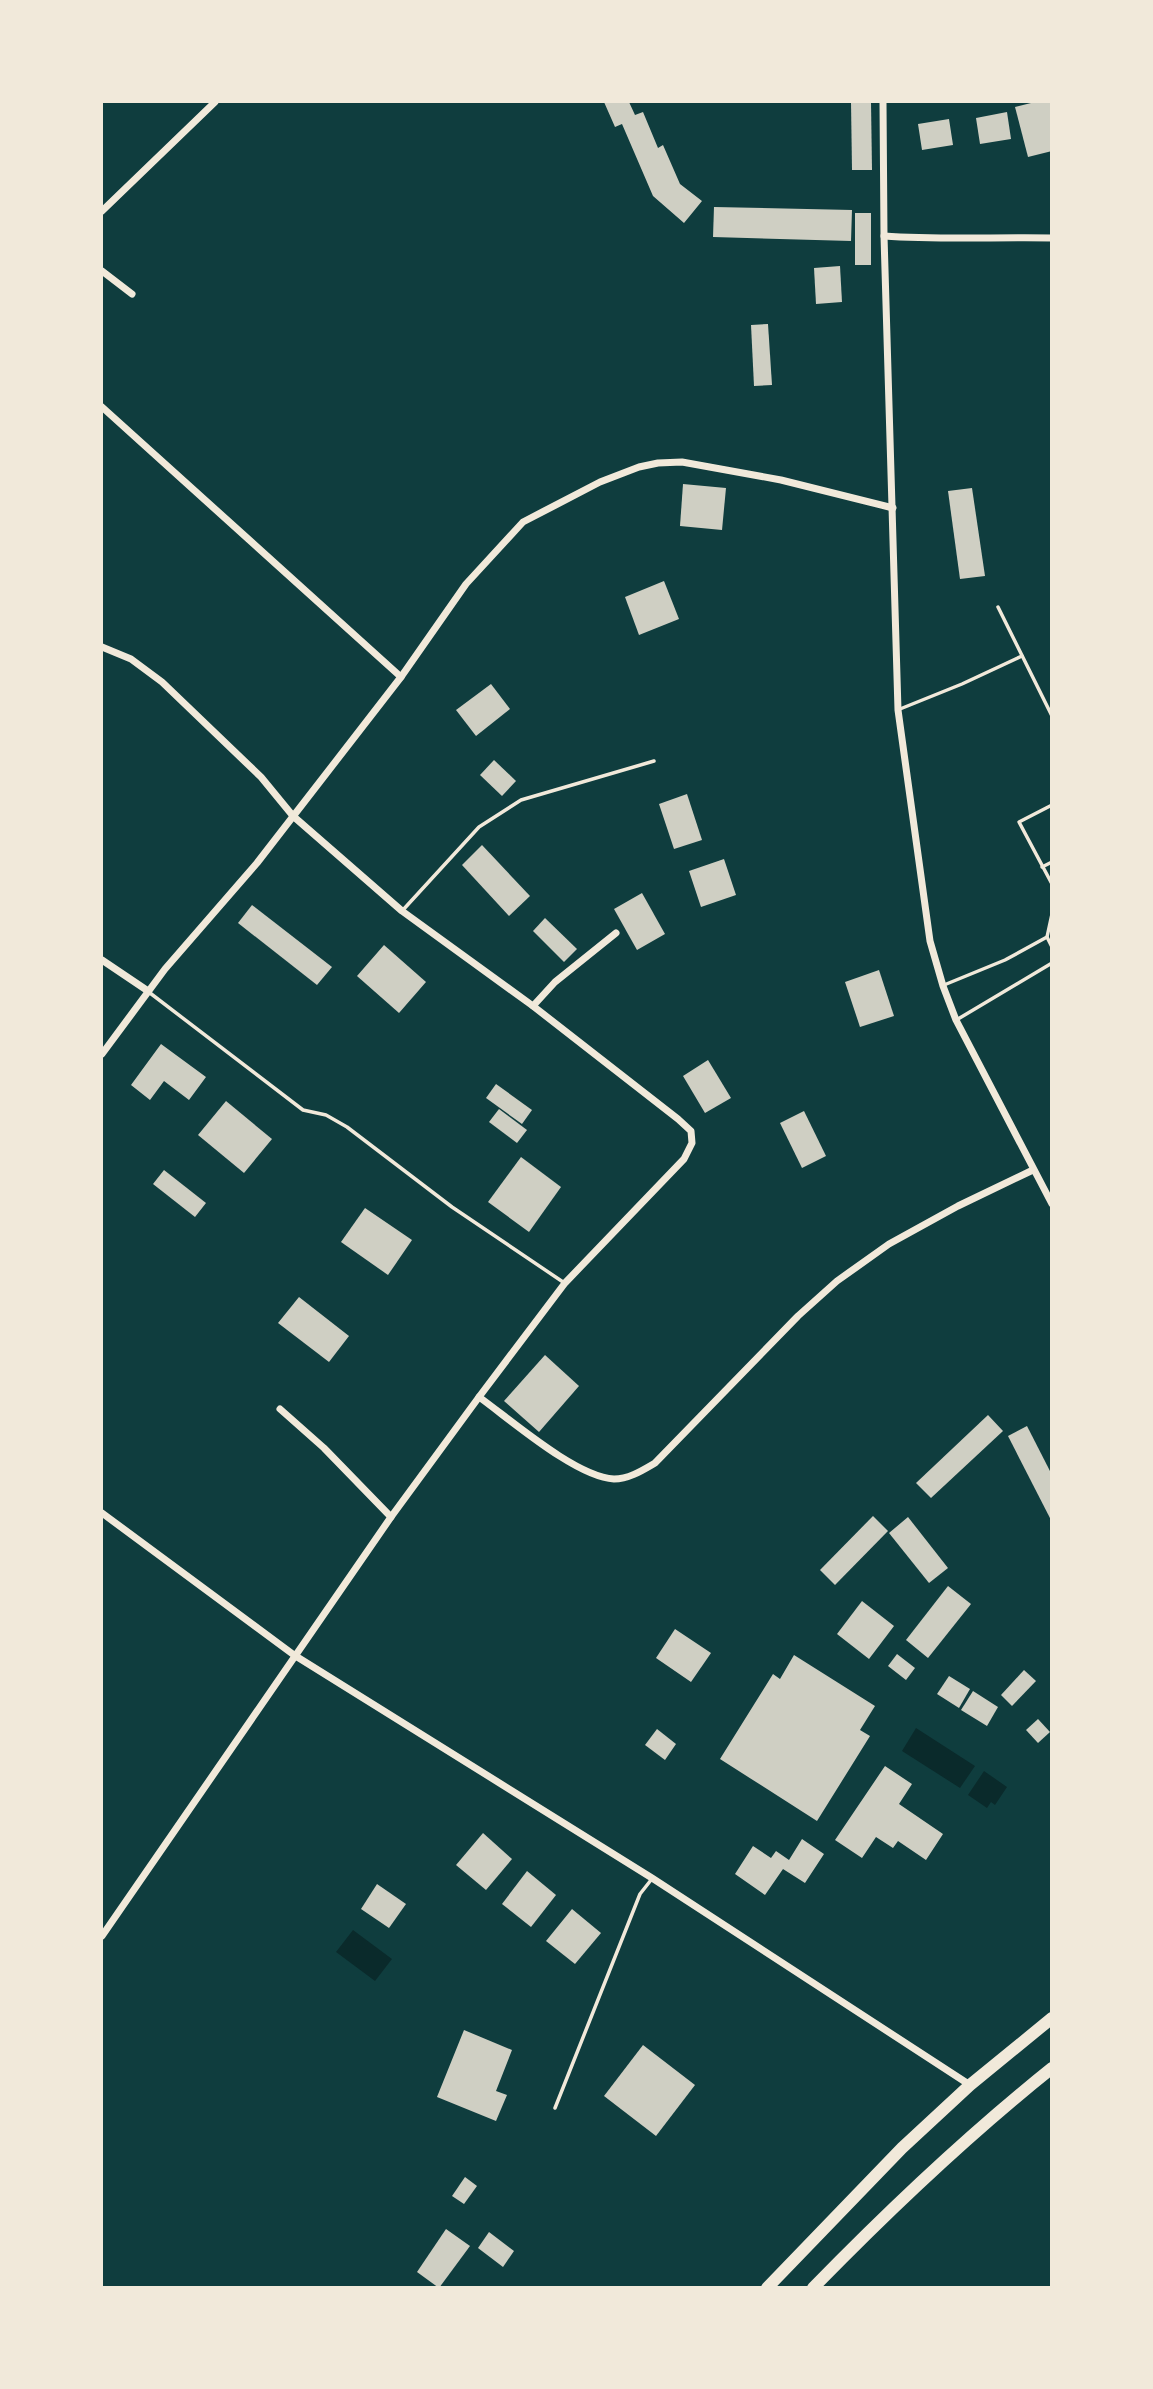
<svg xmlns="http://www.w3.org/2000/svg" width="1153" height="2389" font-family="'IBM Plex Sans',sans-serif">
<rect width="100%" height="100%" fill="#0f3d3e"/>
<!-- water -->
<g fill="#0a2a2b">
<polygon points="916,1728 975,1766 960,1788 902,1751"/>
<polygon points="984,1771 1007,1787 995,1805 991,1802 987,1808 968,1795"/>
<polygon points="353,1930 392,1959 375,1981 336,1952"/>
</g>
<!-- building -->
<g fill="#cfcfc3">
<polygon points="604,102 629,102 635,115 643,112 658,148 663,145 680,184 702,201 684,223 653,196 622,124 615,127"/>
<polygon points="851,102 871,102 872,170 852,170"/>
<polygon points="1035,102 1052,102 1052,151 1028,157 1015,107"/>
<polygon points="1007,112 1011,139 980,144 976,118"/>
<polygon points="949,119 953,145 922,150 918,124"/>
<polygon points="714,207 852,210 851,241 713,237"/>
<rect x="855" y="213" width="16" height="52"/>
<polygon points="840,266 842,302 816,304 814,268"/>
<polygon points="768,324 772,385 754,386 751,325"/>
<polygon points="683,484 726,488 722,530 680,526"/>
<polygon points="972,488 985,576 960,579 948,491"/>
<polygon points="664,581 679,619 639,635 625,597"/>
<polygon points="491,684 510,709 476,736 456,710"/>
<polygon points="494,760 516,781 502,796 480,775"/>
<polygon points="687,794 702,840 674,849 659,804"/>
<polygon points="482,845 530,896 509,916 462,865"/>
<polygon points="724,859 736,895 701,907 689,871"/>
<polygon points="642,893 665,934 637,950 614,909"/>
<polygon points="252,905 332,967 317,985 238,923"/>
<polygon points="545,918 577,949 564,962 533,931"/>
<polygon points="384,945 426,982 399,1013 357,976"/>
<polygon points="879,970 894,1016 860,1027 845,982"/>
<polygon points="161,1044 206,1077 189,1100 164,1081 150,1100 131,1085"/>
<polygon points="708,1060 731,1098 705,1113 683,1076"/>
<polygon points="496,1084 532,1110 522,1124 486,1098"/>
<polygon points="226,1101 272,1139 244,1173 198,1135"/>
<polygon points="499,1109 527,1130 517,1143 489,1122"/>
<polygon points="804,1111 826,1156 802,1168 780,1123"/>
<polygon points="521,1157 561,1187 529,1232 488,1202"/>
<polygon points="164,1170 206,1203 195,1217 153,1184"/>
<polygon points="365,1208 412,1240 388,1275 341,1242"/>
<polygon points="299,1297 349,1336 329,1362 278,1323"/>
<polygon points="545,1355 579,1386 539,1432 504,1401"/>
<polygon points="988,1415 1003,1431 931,1498 916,1483"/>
<polygon points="1027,1426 1052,1475 1052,1522 1008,1436"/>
<polygon points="873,1516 888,1531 835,1585 820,1570"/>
<polygon points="908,1517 948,1568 929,1583 889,1533"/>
<polygon points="948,1586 971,1604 928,1658 906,1640"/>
<polygon points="862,1601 894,1626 869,1659 837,1634"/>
<polygon points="675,1629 711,1653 691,1682 656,1658"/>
<polygon points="897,1654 915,1668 906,1680 888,1666"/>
<polygon points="794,1655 875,1706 860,1730 870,1736 817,1821 720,1759 773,1674 780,1679"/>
<polygon points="1024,1670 1036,1681 1012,1706 1001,1695"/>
<polygon points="949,1676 970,1689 959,1708 937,1694"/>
<polygon points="973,1691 998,1707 987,1726 961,1710"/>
<polygon points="1038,1719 1050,1732 1038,1743 1026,1730"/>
<polygon points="657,1729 676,1744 665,1760 645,1745"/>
<polygon points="885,1766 912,1784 899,1804 943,1834 926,1860 898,1841 893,1848 876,1837 862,1858 835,1840"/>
<polygon points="483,1833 512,1859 486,1890 456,1865"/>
<polygon points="802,1839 824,1854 805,1883 783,1869 765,1895 735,1874 753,1846 771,1858 776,1851 789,1860"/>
<polygon points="527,1871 556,1895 531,1927 502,1904"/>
<polygon points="377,1884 406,1904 389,1928 361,1909"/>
<polygon points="572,1909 601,1933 575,1964 546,1941"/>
<polygon points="464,2030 512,2050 496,2091 507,2095 496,2121 437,2097"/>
<polygon points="643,2045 695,2085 656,2136 604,2096"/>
<polygon points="465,2177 477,2186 464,2204 452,2196"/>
<polygon points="446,2229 470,2246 439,2288 417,2272"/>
<polygon points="489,2232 514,2251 503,2267 478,2248"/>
</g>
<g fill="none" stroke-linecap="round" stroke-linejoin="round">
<!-- service -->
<g stroke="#f1e9da" stroke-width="3.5">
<polyline points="998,607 1052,716"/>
<polyline points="900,709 962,684 1022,656"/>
<polyline points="1052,805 1019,822 1052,884"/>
<polyline points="1042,867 1052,862"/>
<polyline points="402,911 479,827 521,800 654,761"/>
<polyline points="1052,914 1047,937 1052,947"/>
<polyline points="944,985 1005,960 1047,937"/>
<polyline points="150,993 303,1110 326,1115 347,1127 452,1207 563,1282"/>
<polyline points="958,1019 1052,963"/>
<polyline points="555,2108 640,1894 651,1880"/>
</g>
<!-- minor -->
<g stroke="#f1e9da" stroke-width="7">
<polyline points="883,102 884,236 898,710 930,941 943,986 956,1020 1052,1204"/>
<polyline points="102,211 215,102"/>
<path d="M884,236C940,240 995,237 1052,238"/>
<polyline points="102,271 132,294"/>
<polyline points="102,407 401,677"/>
<polyline points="102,647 131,659 162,682 261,777 293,816 402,911 533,1006 678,1119 691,1131 692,1143 684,1159 565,1283 479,1397 391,1517 102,1936"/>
<polyline points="102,960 148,991"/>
<polyline points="533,1006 555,982 616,933"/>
<polyline points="102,1054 165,969 257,863 401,677 466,584 523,522 600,482 639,467 658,463 682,462 781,480 893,508"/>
<path d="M479,1397C511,1420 576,1477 614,1479C629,1479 643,1470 655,1463L798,1316L837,1281L889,1244L958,1206L1033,1170"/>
<polyline points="280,1409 324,1448 391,1517"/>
<polyline points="102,1513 294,1655 652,1878 970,2085"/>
</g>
<!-- primary -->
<g stroke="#f1e9da" stroke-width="12">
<polyline points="767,2288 902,2148 970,2085 1052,2018"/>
<path d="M813,2288C889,2210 967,2136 1052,2068"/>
</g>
</g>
<!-- border -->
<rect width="1153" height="2389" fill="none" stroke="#f1e9da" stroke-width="206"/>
</svg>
